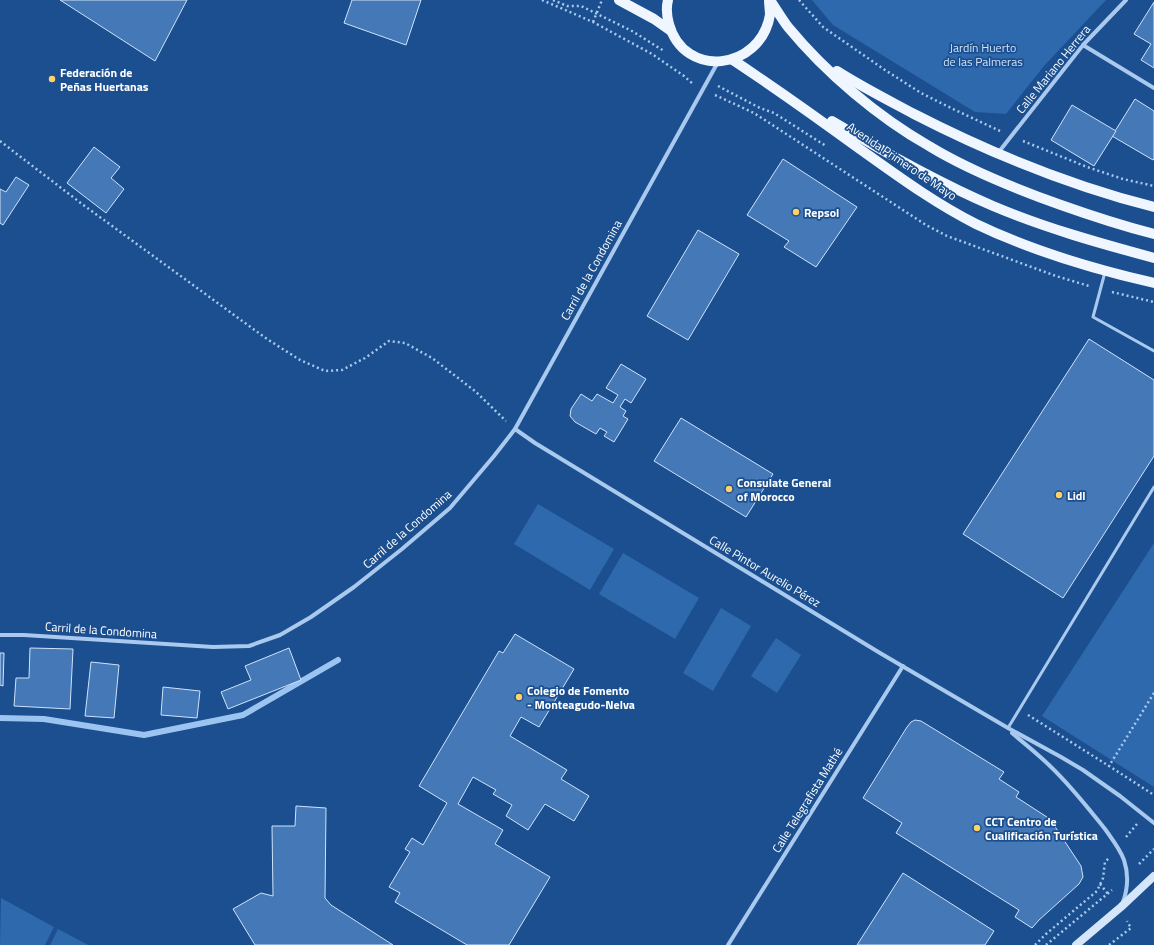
<svg xmlns="http://www.w3.org/2000/svg" width="1154" height="945" font-family="'Titillium Web',sans-serif">
<rect width="100%" height="100%" fill="#1b4f8f"/>
<!-- green -->
<g fill="#2e69ad">
<polygon points="812,0 1106,0 1044,66 1006,114 975,112 833,25"/>
<polygon points="538,504 614,549 590,590 514,544"/>
<polygon points="1154,543 1154,787 1042,716"/>
<polygon points="623,553 699,598 675,639 599,594"/>
<polygon points="721,608 751,626 713,691 683,673"/>
<polygon points="776,638 801,655 777,693 751,676"/>
<polygon points="1,898 54,927 45,945 0,945"/>
<polygon points="58,929 88,945 50,945"/>
</g>
<g fill="none" stroke-linecap="round" stroke-linejoin="round">
<!-- stream -->
<polyline stroke="#9cc4f0" stroke-width="6" points="0,718 44,719 144,735 243,715 338,660"/>
</g>
<!-- building -->
<g fill="#4478b7" stroke="#cfe3fa">
<polygon points="60,0 187,0 155,61"/>
<polygon points="352,0 421,0 406,45 344,23"/>
<polygon points="1154,2 1154,68 1141,60 1151,44 1134,34"/>
<polygon points="1135,99 1154,111 1154,159 1153,160 1112,136"/>
<polygon points="1072,105 1116,131 1094,166 1051,140"/>
<polygon points="94,147 120,167 111,178 124,189 106,213 67,183"/>
<polygon points="783,159 857,207 816,267 784,247 789,241 747,215"/>
<polygon points="16,177 29,185 3,225 0,223 0,189 6,192"/>
<polygon points="698,230 739,254 688,340 647,316"/>
<polygon points="1089,339 1154,380 1154,456 1063,598 963,534"/>
<polygon points="621,364 646,379 631,403 625,399 620,407 626,411 623,416 628,419 614,442 604,436 607,432 600,428 596,434 575,422 570,416 571,409 581,394 592,401 597,394 613,403 618,395 606,388"/>
<polygon points="681,418 773,474 746,517 654,461"/>
<polygon points="515,634 574,669 539,727 521,717 510,736 567,770 561,779 589,796 574,821 545,804 528,830 506,816 512,805 493,794 496,790 473,777 458,804 503,830 495,844 550,877 509,945 467,945 395,902 400,893 389,887 410,852 405,849 412,838 423,845 447,803 419,786 499,651 503,653"/>
<polygon points="30,648 73,649 70,709 14,706 16,678 29,678"/>
<polygon points="289,648 301,680 228,709 221,692 251,680 245,666"/>
<polygon points="0,653 4,653 3,686 0,685"/>
<polygon points="91,662 119,665 114,718 85,716"/>
<polygon points="163,687 200,691 197,718 161,715"/>
<polygon points="915,720 921,721 1004,772 999,779 1019,792 1016,797 1050,819 1081,866 1083,877 1079,884 1039,920 1032,928 1015,917 1019,910 896,833 902,823 863,798 907,727 911,722"/>
<polygon points="296,806 326,808 325,898 331,905 393,945 255,945 233,909 261,893 273,896 272,826 295,826"/>
<polygon points="903,873 994,931 985,945 857,945"/>
</g>
<g fill="none" stroke-linecap="round" stroke-linejoin="round">
<!-- path -->
<g stroke="#a9c9ee" stroke-width="2.5" stroke-dasharray="2 3" stroke-linecap="butt">
<polyline points="542,0 593,22 652,54 684,76 693,84"/>
<polyline points="553,0 567,6 581,6 632,31 664,51"/>
<polyline points="799,0 823,27 885,70 921,93 951,108 1000,131"/>
<polyline points="593,22 602,0"/>
<polyline points="718,86 760,108 774,113 826,146"/>
<polyline points="715,95 754,113 926,225 947,236 1056,276 1089,286"/>
<polyline points="0,141 82,204 267,339 300,360 325,371 342,370 365,358 389,341 405,343 432,358 475,391 506,421"/>
<polyline points="1023,141 1087,167 1123,179 1154,186"/>
<polyline points="1112,292 1154,302"/>
<polyline points="1154,693 1109,766 1154,795"/>
<polyline points="1028,715 1109,766"/>
<polyline points="1126,837 1137,824"/>
<polyline points="1139,864 1154,849"/>
<polyline points="1100,884 1108,894"/>
<polyline points="1035,945 1046,934 1097,891 1103,878 1105,862 1109,858"/>
<polyline points="1046,945 1112,890"/>
<polyline points="1109,945 1131,928 1127,921"/>
</g>
<!-- lane -->
<g stroke="#a9c9ee" stroke-width="3">
<polyline points="1105,272 1093,317 1154,351"/>
<polyline points="1008,728 1154,487"/>
</g>
<!-- street -->
<g stroke="#a9c9ee" stroke-width="4">
<polyline points="1083,45 1154,88"/>
<polyline points="998,153 1083,45 1126,0"/>
<polyline points="515,429 535,443 880,653 1008,728 1061,757 1083,770 1120,796 1154,823"/>
<polyline points="0,635 24,635 213,647 249,646 280,635 311,617 354,587 402,549 450,508 494,456 515,429 718,62"/>
<path d="M1012,733C1025,744 1039,755 1051,767C1071,786 1088,808 1105,829C1112,839 1120,849 1124,860C1129,875 1128,888 1123,902"/>
<polyline points="728,945 903,666"/>
</g>
<!-- secondary -->
<polyline stroke="#d6e6fa" stroke-width="8" points="1076,945 1121,907 1154,876"/>
<!-- primary -->
<g stroke="#f0f6ff" stroke-width="10">
<polyline points="619,0 654,19 671,31"/>
<path d="M668,0C666,8 667,17 669,24C684,79 760,71 770,15C770,10 769,5 769,0"/>
<path d="M770,0C776,9 782,19 788,27C826,73 878,117 929,146C970,171 1016,189 1061,205C1092,216 1123,226 1154,234"/>
<path d="M733,60C775,88 816,117 857,147C895,174 934,203 976,224C1032,251 1093,269 1154,283"/>
<path d="M837,71C862,87 888,100 914,114C990,153 1071,186 1154,207"/>
<path d="M832,121C884,152 937,182 993,206C1045,228 1099,243 1154,258"/>
</g>
</g>
<!-- markers -->
<g fill="#ffd166" stroke="#1b4f8f" stroke-width="1.5">
<circle cx="52" cy="79" r="4"/>
<circle cx="796" cy="212" r="4"/>
<circle cx="729" cy="489" r="4"/>
<circle cx="1059" cy="495" r="4"/>
<circle cx="519" cy="697" r="4"/>
<circle cx="977" cy="828" r="4"/>
</g>
<g text-anchor="middle" dominant-baseline="central" stroke-width="3.5" stroke-linejoin="round" paint-order="stroke">
<!-- park labels -->
<g font-size="12" fill="#cfe3fa" stroke="#1b4f8f">
<text x="983" y="47">Jardín Huerto<tspan x="983" dy="14">de las Palmeras</tspan></text>
</g>
<!-- street labels -->
<g font-size="12" fill="#fff" stroke="#1b4f8f">
<text transform="translate(1053 69) rotate(-51)">Calle Mariano Herrera</text>
<text transform="translate(902 161) rotate(34)">Avenida Primero de Mayo</text>
<text transform="translate(591 270) rotate(-61)">Carril de la Condomina</text>
<text transform="translate(407 529) rotate(-41)">Carril de la Condomina</text>
<text transform="translate(765 571) rotate(31)">Calle Pintor Aurelio Pérez</text>
<text transform="translate(101 630) rotate(4)">Carril de la Condomina</text>
<text transform="translate(807 800) rotate(-58)">Calle Telegrafista Mathé</text>
</g>
<!-- poi labels -->
<g font-size="12" font-weight="bold" fill="#fff" stroke="#1b4f8f" text-anchor="start">
<text x="60" y="72">Federación de<tspan x="60" dy="14">Peñas Huertanas</tspan></text>
<text x="804" y="212">Repsol</text>
<text x="737" y="482">Consulate General<tspan x="737" dy="14">of Morocco</tspan></text>
<text x="1067" y="495">Lidl</text>
<text x="527" y="690">Colegio de Fomento<tspan x="527" dy="14">- Monteagudo-Nelva</tspan></text>
<text x="985" y="821">CCT Centro de<tspan x="985" dy="14">Cualificación Turística</tspan></text>
</g>
</g>
</svg>
